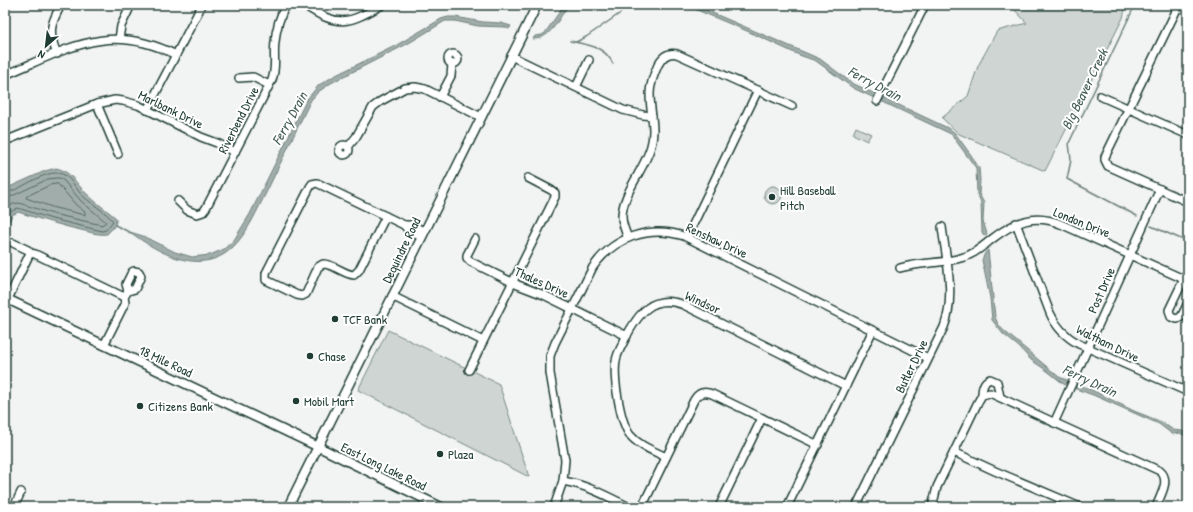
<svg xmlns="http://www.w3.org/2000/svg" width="1193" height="512" font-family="'Patrick Hand',sans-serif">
<rect width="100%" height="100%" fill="#f2f3f3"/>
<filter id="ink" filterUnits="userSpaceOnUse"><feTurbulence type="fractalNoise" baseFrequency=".025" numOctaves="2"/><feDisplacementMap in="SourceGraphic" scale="8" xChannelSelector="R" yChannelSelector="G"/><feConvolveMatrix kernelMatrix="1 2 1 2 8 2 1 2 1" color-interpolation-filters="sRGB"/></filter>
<g filter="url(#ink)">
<!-- green -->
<g fill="#ced5d3" stroke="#768984">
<polygon points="1010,5 1126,5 1123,18 1045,171 959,134 942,118 968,96 978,66 997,31 1027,23"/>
<polygon points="856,127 871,134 867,141 853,134"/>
<circle cx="773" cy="195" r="9"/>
<polygon points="388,330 499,384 529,477 358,390"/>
</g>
<!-- water -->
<g fill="#a1adaa" stroke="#6d807b">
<path d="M564,5H569C558,18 552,39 533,39L535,36L542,35L545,33Z"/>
<polygon points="685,5 694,5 820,59 852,83 950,129 955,133 971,155 979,168 980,180 979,194 984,203 983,221 987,234 984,236 982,232 981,203 977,194 976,168 951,134 853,88 816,61 799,55 747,31"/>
<path d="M455,17L483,22L501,23L511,26L509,29L505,27L478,26L455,21H445L409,43L331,83L318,92L311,100L307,108C294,136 280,163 267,191C257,210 248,233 232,248C201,277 158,253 130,232L143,236L175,252L192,257L210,255L224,249L234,240L250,214L307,99L319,85L334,76L395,46L441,19L448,17Z"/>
<path d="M56,168C71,171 76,184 87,194C96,203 107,210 116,218C117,225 112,229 107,234C100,235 92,233 85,231C62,226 40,219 18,212L12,215L5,232V189L45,171Z"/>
<polygon points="988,250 995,317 998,324 1003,330 1059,377 1090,389 1134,411 1162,422 1173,430 1182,431 1188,434 1188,437 1180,433 1172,434 1159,424 1093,395 1065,385 1046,370 1031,360 1019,347 1003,334 992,320 990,298 982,260 985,253"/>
</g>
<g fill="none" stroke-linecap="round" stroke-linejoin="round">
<!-- shore -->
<g stroke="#536a63" stroke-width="1">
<polygon points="58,184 76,205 85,212 85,215 55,208 26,198 27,196 50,185"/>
<path d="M5,193C22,191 49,164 66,176C73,181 77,191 84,197C93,205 105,211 113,221L106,230L102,231L52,219L18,208L10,212L5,221"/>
<polyline points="5,198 10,197 48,179 56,178 60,178 64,181 81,201 106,222 102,225 53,214 19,203 13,204 5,210"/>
</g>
<!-- stream -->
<g stroke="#6d807b" stroke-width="1.5">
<polyline points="1135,5 1069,143 1071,160 1067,179 1137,216"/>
<path d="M570,41C588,45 605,46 613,64"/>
<polyline points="576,42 586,37 622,12"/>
<polyline points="115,225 131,233"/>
<polyline points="1151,226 1188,242"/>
</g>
<defs>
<g id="minor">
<path d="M304,5C339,28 347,24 382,5"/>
<polyline points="1179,5 1105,157 1105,160 1108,166 1188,202"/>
<polyline points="119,39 121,26 131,5"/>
<path d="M57,54C48,32 50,25 61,5"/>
<circle cx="453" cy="59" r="5"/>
<polyline points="511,56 623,110 643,115 652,116"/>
<path d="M5,75C68,49 108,21 176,55"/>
<polyline points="239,78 253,77 269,85"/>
<polyline points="576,87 589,60"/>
<polyline points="1100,96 1188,135"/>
<polyline points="440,97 451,76 452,64"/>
<polyline points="877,101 925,5"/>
<polyline points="97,104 118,154"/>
<polyline points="147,110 202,5"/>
<polyline points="5,141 97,104 115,100 123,101 138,105 201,137 217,143 235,152"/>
<circle cx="344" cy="150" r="5"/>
<polyline points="348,147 356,137 373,107 381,101 405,88 415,87 425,89 481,117"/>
<path d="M178,201L187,210L197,214L203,212L206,208L272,80C277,66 273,56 275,42C276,29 280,16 286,5"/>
<path d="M386,216L359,270L354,275C343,274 334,264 323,264L318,267L306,294L302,296L297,295L266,280V273L310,187L312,184L317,183L404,225H411L424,231"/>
<path d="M1016,223L1050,313C1056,327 1066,337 1079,344L1188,392"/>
<polyline points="404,225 408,230 421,237"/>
<polyline points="687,237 758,90"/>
<path d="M628,238C625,231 622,224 622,217C622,193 645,169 651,146C656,129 650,112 650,94C650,84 654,74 658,65C662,57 668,52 677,54L792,106"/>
<polyline points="475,239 467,255 467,258 471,262 518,285 544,295 627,336"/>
<polyline points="13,243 28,250 30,253 35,254 124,297"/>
<path d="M900,268C921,262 944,264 964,257C975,254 983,246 992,239C1015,221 1035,213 1063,225L1188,281"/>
<polyline points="1184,279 1169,310 1171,317 1177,319 1181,317 1188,303"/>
<polyline points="392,296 483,341"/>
<polyline points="8,299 30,253"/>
<polyline points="104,345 125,303 124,297 128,291 135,289 141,276 139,272 134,271 132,272 126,284 128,291"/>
<polyline points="469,370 555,197 555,193 551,190 528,178"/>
<path d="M982,395C982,388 984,381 990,379L997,382L1000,397"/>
<polyline points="1054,423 1160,189"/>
<polyline points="954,452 995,471 1080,507"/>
<path d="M666,457C654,451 639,446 630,435C620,422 613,377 616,361C617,353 622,346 625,339C638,314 652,293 684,305L846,386"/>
<path d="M563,481C587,485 607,496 629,507"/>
<polyline points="14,507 21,492"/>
<path d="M554,507L563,481L565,460L550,373V356L555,343L593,267C614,237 649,225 684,236L928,358"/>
<path d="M642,507L694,400C698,393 704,391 712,394L818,445"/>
<polyline points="719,507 762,418"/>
<polyline points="787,507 873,330"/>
<path d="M856,507L944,327C956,296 946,259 942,227"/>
<path d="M932,507L937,487L978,402L982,395L990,393L1160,471C1171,480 1160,496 1156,507"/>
</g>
<g id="major">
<polyline points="5,298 327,451 441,507"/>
<polyline points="288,507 537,5"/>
</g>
</defs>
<!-- minor casing -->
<use href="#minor" stroke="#1f3d34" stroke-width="10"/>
<!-- major casing -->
<use href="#major" stroke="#1f3d34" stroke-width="11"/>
<!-- minor -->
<use href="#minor" stroke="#fff" stroke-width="7"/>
<!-- major -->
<use href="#major" stroke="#fff" stroke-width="8"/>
</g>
</g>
<!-- markers -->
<g fill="#1f3d34" stroke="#fff" stroke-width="1.5">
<circle cx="772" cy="197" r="4"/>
<circle cx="335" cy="319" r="4"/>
<circle cx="310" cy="356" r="4"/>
<circle cx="296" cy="401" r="4"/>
<circle cx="140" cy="406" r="4"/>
<circle cx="440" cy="454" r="4"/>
</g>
<g text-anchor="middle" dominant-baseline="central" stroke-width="4" stroke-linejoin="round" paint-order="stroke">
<!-- street labels -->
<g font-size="13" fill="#1f3d34" stroke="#fff">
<text transform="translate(171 109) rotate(26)">Marlbank Drive</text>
<text transform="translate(238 120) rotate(-63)">Riverbend Drive</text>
<text transform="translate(1082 222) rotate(22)">London Drive</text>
<text transform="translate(717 240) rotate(25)">Renshaw Drive</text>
<text transform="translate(401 250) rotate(-64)">Dequindre Road</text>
<text transform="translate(542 282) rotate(24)">Thales Drive</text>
<text transform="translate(1101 290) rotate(-66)">Post Drive</text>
<text transform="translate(703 302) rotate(25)">Windsor</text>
<text transform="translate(1108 343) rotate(26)">Waltham Drive</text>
<text transform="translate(166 361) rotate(25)">18 Mile Road</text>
<text transform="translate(911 366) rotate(-64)">Butler Drive</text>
<text transform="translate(384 466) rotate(26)">East Long Lake Road</text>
</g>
<!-- poi labels -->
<g font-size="13" fill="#1f3d34" stroke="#fff" text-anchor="start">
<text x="780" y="190">Hill Baseball<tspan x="780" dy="15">Pitch</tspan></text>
<text x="343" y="319">TCF Bank</text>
<text x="318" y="356">Chase</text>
<text x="304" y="401">Mobil Mart</text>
<text x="148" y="406">Citizens Bank</text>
<text x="448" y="454">Plaza</text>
</g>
<!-- water labels -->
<g font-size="14" font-style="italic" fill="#465f57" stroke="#fff">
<text transform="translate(875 83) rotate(28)">Ferry Drain</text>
<text transform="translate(1084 89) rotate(-64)">Big Beaver Creek</text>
<text transform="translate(289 118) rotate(-61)">Ferry Drain</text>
<text transform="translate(1090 380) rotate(25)">Ferry Drain</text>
</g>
</g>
<!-- margin -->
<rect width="1193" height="512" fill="none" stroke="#fff" stroke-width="20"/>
<rect x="10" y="10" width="1173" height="492" fill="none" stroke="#1f3d34" stroke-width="1.5" filter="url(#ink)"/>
<!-- north arrow -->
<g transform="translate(46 46) rotate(208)" stroke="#ffffff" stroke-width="3" paint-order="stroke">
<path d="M0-3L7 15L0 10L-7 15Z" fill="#1f3d34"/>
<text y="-6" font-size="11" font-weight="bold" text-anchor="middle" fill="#1f3d34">N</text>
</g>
</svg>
